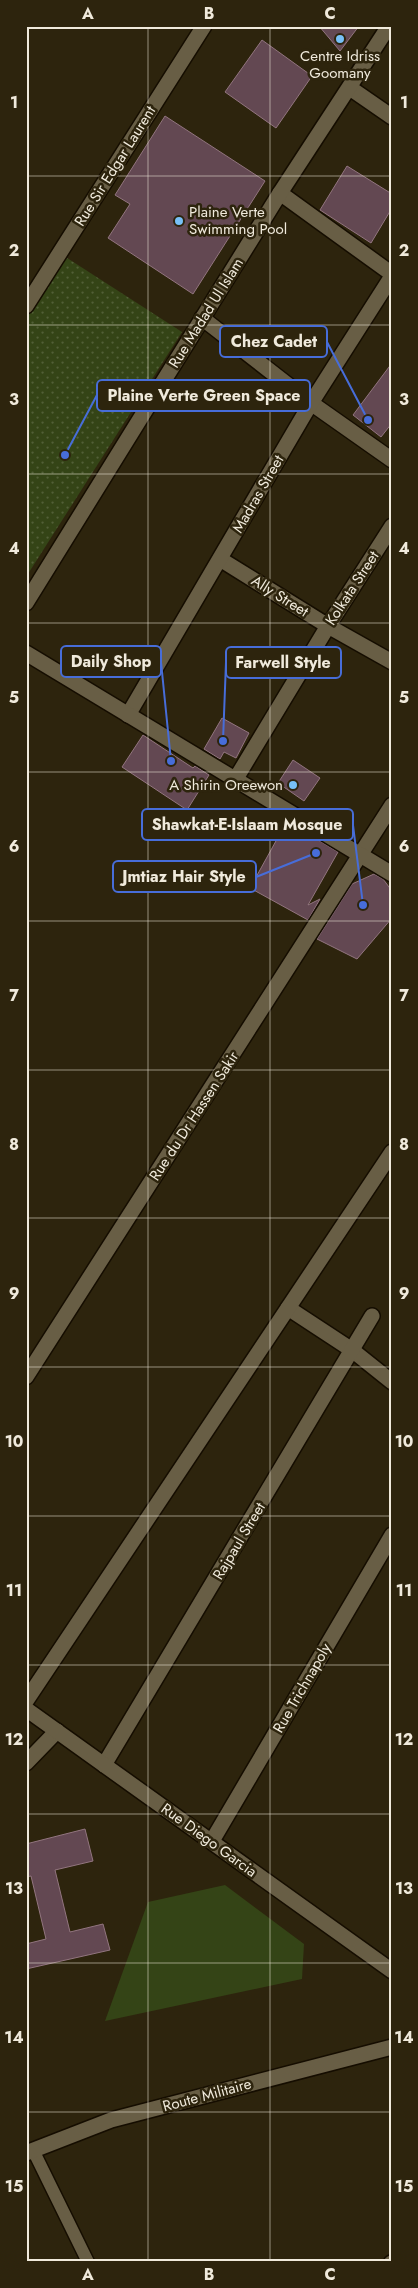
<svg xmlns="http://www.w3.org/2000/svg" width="418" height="2288" font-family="Jost,sans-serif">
<defs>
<pattern id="park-dots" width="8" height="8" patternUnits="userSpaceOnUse" patternTransform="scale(1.25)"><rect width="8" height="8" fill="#344416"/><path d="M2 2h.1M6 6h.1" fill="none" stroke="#525f37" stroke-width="1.8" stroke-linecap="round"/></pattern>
</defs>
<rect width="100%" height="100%" fill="#2d240d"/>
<!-- grass -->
<polygon fill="#344416" points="225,1885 304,1944 302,1979 105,2021 148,1902"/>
<!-- park -->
<polygon fill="url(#park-dots)" points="64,256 182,332 26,577 26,315"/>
<!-- building -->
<g fill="#634852" stroke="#92757f">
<polygon points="319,26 359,26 340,51"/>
<polygon points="262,40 312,76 276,128 225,92"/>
<polygon points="165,116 265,181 193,294 108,238 130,204 115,195"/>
<polygon points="347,166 392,194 392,208 371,243 320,210"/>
<polygon points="392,363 392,423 381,437 353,415"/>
<polygon points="222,718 249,733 236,758 224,752 220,759 204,749"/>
<polygon points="143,735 193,768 195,766 209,775 187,810 122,767"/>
<polygon points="293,760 320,778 304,801 278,783"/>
<polygon points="287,821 338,852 308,905 320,899 308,920 250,888"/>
<polygon points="374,874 383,879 392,891 392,918 357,959 317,939 352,884"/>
<polygon points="85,1829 93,1861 55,1870 70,1932 103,1924 110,1950 26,1969 26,1944 46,1939 31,1876 26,1877 26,1844"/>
</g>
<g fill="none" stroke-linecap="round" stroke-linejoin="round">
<defs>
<g id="lane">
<polyline points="33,2150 88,2262"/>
<polyline points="390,2262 392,2261"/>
</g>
<g id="street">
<polyline points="350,88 392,117"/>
<polyline points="280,193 392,274"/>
<polyline points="202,318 311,403 392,460"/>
<polyline points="220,559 328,626 392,662"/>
<polyline points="128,715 311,403 392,276"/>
<polyline points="235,780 328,626 392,526"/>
<polyline points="288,1308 352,1350 392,1382"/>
<polyline points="26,1377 392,805"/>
<polyline points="26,1701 392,1152"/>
<polyline points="26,1763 57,1731"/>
<polyline points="104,1765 372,1316"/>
<polyline points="212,1841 392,1535"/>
</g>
<g id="secondary">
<polyline points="26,306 204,26"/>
<polyline points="26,603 280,193 389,26"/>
<polyline points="26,653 392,874"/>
<polyline points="26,1709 392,1971"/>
<polyline points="26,2153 111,2120 392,2047"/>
</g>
</defs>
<!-- lane casing -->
<use href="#lane" stroke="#150d00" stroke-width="15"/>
<!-- street casing -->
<use href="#street" stroke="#150d00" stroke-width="18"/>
<!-- secondary casing -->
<use href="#secondary" stroke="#150d00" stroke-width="18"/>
<!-- lane -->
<use href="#lane" stroke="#685e45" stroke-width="12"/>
<!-- street -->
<use href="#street" stroke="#685e45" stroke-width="15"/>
<!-- secondary -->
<use href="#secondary" stroke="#685e45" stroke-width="15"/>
</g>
<!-- grid -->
<path fill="none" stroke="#f0eadc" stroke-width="1" stroke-opacity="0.55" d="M148,26V2262M270,26V2262M26,176H392M26,325H392M26,474H392M26,623H392M26,772H392M26,921H392M26,1070H392M26,1218H392M26,1367H392M26,1516H392M26,1665H392M26,1814H392M26,1963H392M26,2112H392"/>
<!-- markers -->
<g fill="#77c0f7" stroke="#2d240d" stroke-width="2">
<circle cx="340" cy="39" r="5"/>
<circle cx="179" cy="221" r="5"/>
<circle cx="293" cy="785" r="5"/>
</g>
<g text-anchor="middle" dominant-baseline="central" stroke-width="5" stroke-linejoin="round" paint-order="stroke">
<!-- poi labels -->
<g font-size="15" fill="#f0eadc" stroke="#2d240d">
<text x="340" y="56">Centre Idriss<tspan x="340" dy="17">Goomany</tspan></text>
<text x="189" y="212" text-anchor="start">Plaine Verte<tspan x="189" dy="17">Swimming Pool</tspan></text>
<text x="283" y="785" text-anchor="end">A Shirin Oreewon</text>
</g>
<!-- street labels -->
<g font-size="15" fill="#f0eadc" stroke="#2d240d">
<text transform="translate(115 166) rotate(-58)">Rue Sir Edgar Laurent</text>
<text transform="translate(206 313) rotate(-58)">Rue Madad Ul Islam</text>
<text transform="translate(258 494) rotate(-60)">Madras Street</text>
<text transform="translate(352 588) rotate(-57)">Kolkata Street</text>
<text transform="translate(280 596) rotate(32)">Ally Street</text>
<text transform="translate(194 1116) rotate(-57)">Rue du Dr Hassen Sakir</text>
<text transform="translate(239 1541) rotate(-59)">Rajpaul Street</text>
<text transform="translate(302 1688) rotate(-60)">Rue Trichnapoly</text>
<text transform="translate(209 1840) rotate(36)">Rue Diego Garcia</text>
<text transform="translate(207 2095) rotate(-15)">Route Militaire</text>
</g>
</g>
<!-- callouts -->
<path fill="none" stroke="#476dd9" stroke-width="2" d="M368 420L327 342M65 455L97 395M171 761L161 662M223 741L226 662M363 905L353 825M316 853L256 877"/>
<g fill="#476dd9" stroke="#2d240d" stroke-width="2">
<circle cx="368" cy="420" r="5"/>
<circle cx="65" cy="455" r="5"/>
<circle cx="171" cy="761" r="5"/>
<circle cx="223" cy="741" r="5"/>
<circle cx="363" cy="905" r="5"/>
<circle cx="316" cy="853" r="5"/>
</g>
<g fill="#2d240d" stroke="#476dd9" stroke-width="2">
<rect x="220" y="326" width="107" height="31" rx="5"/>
<rect x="97" y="380" width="213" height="31" rx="5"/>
<rect x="61" y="646" width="100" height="31" rx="5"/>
<rect x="226" y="647" width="115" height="31" rx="5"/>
<rect x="142" y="809" width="211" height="31" rx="5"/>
<rect x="113" y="861" width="143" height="31" rx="5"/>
</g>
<g font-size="16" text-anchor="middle" font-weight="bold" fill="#f0eadc">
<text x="274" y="347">Chez Cadet</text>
<text x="204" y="401">Plaine Verte Green Space</text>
<text x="111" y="667">Daily Shop</text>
<text x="283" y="668">Farwell Style</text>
<text x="247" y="830">Shawkat-E-Islaam Mosque</text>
<text x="184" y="882">Jmtiaz Hair Style</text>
</g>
<!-- border -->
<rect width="418" height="2288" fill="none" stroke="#2d240d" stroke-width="55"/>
<rect x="28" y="28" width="362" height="2232" fill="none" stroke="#f0eadc" stroke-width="2"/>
<g font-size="16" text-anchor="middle" font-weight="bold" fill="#f0eadc">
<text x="88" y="19">A</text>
<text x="209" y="19">B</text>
<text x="330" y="19">C</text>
<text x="14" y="108">1</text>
<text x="404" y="108">1</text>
<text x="14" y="256">2</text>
<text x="404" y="256">2</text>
<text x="14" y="405">3</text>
<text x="404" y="405">3</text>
<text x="14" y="554">4</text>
<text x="404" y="554">4</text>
<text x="14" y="703">5</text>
<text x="404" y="703">5</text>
<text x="14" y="852">6</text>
<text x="404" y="852">6</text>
<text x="14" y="1001">7</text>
<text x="404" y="1001">7</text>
<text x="14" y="1150">8</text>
<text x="404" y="1150">8</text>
<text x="14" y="1299">9</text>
<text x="404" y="1299">9</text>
<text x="14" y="1447">10</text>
<text x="404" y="1447">10</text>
<text x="14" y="1596">11</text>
<text x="404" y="1596">11</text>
<text x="14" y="1745">12</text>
<text x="404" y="1745">12</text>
<text x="14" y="1894">13</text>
<text x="404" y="1894">13</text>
<text x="14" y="2043">14</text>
<text x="404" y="2043">14</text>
<text x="14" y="2192">15</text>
<text x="404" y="2192">15</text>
<text x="88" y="2280">A</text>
<text x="209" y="2280">B</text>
<text x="330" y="2280">C</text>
</g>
</svg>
